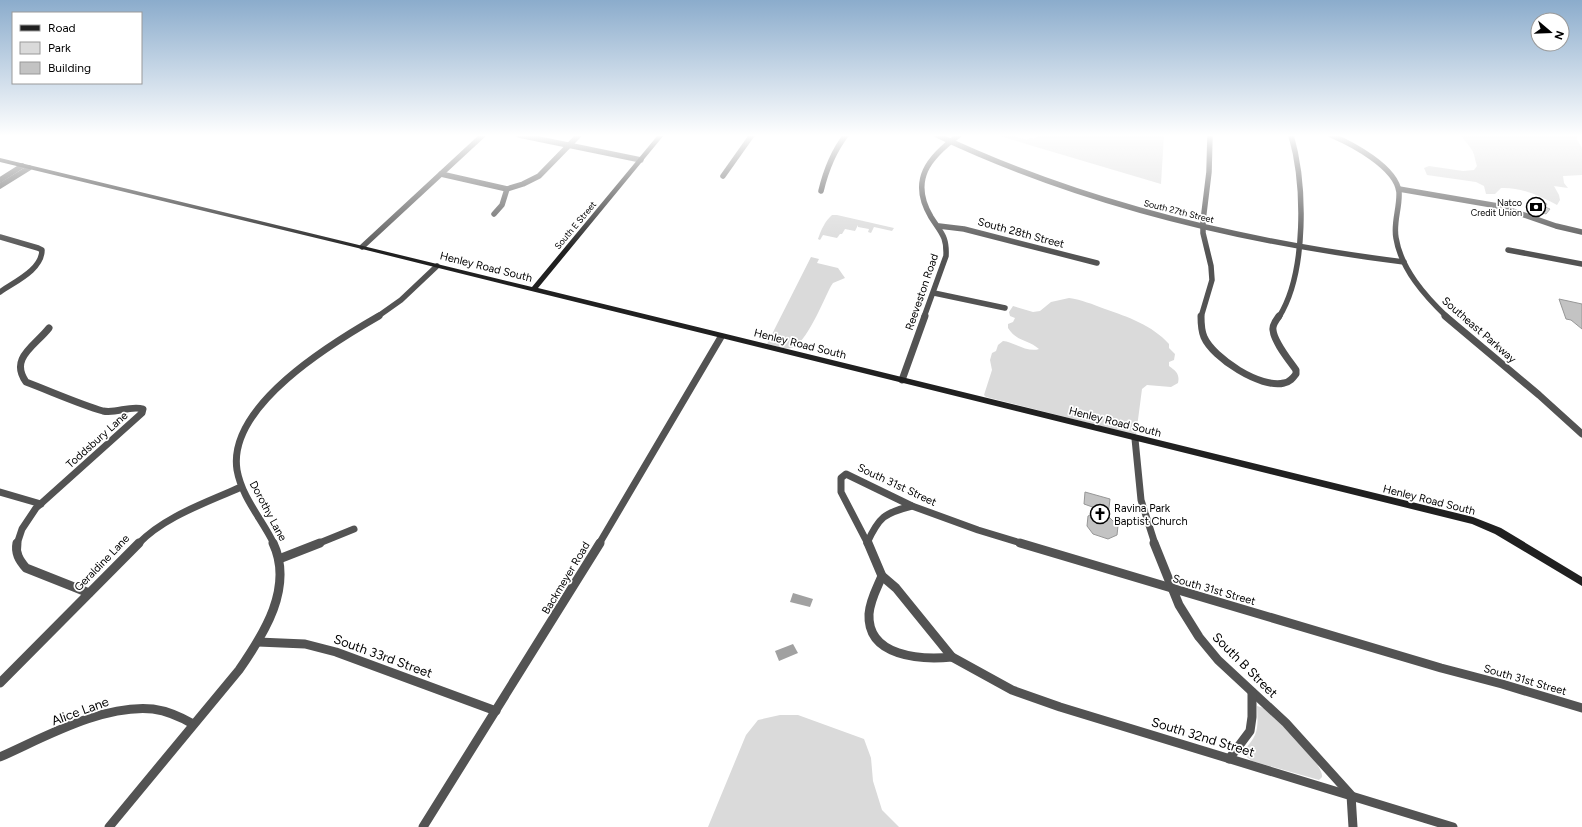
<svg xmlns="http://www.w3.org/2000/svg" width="1582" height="827" font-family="Figtree,sans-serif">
<rect width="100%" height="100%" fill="#fff"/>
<!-- green -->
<g fill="#dadada">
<polygon points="996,135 1009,135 1027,140 1030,138 1035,139 1038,135 1164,135 1161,184"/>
<path d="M1462,135H1578L1577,139L1582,148V175L1563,176L1564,183L1568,188L1554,186L1559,195L1560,200L1557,205C1540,196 1521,187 1501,188L1495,194H1486L1484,186L1476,182L1427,175L1424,168L1429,166L1463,171L1474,170L1477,166C1475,161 1475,156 1473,152C1470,145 1464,142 1462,135Z"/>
<path d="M832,215H837L894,228L892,231L874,227L871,233L868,232L869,229L858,227V225L855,231L845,229L842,234H840L837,238L823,235L820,240L818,239C821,230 825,221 832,215Z"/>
<path d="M811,257L819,259L817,263L838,268L845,278L833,283L831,286C824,299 806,345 791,348C784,350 774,345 767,344Z"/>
<path d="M1069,298C1082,300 1092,304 1105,309C1128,317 1152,325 1169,344V348L1175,354L1174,360L1169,362V366C1176,371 1180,374 1178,383L1171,387L1147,385L1142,389L1136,435L986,397L984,395L992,370L990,360L992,353L996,351L998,345L1003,341C1014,342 1028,353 1039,349C1028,339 1017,342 1008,328V324L1013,322L1015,318L1010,316L1009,312L1013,306L1033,312L1040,311L1051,302Z"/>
<path d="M1257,706L1264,708C1275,719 1324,763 1322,777L1319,780L1312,778L1252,761L1244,755V750C1259,734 1258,728 1257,706Z"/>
<polygon points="780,715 798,715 864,739 871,758 873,781 882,810 899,827 708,827 746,735 758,720"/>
</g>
<!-- water -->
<g fill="#a1a1a1">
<polygon points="793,593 813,599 810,607 790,602"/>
<polygon points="793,644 798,653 779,661 775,651"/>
</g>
<!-- building -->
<g fill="#c3c3c3" stroke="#979797">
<polygon points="1537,200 1547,204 1545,207 1550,209 1546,214 1526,206 1529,201 1535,203"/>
<polygon points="1559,299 1582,304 1582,329 1571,320 1566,319"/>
<polygon points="1085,492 1110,499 1108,516 1118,526 1117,535 1108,539 1093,534 1087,526 1088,516 1101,510 1084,504"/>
</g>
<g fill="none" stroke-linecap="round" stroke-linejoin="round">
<!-- street-far2 -->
<g stroke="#535353" stroke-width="5.5">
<polyline points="519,135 641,160"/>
<path d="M937,135C1084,205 1243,242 1404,262"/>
<path d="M1331,135C1352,144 1396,167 1399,192C1400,208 1393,222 1396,238C1401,269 1425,296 1447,317"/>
<polyline points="441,174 507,189 523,184 539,176 579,135"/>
<polyline points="723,176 752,135"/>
<polyline points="0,180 22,166"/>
<polyline points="0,186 29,168"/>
<polyline points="1399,189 1498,206 1556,226 1582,232"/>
<path d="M821,191C826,170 833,152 846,135"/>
<polyline points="494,214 502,205 507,189"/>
<polyline points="939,226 964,229 1097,263"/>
<path d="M0,237L38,248L42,250C42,270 14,282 0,292"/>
<polyline points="362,247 483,135"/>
<polyline points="1508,250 1582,264"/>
<polyline points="934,293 1005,308"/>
<polyline points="377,317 401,300 437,266"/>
<path d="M924,317L946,256C947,236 941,233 931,217C909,180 929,157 959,135"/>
<polyline points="1201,317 1212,280 1211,266 1203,233 1203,221 1209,172 1210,135"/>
<path d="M1279,317C1307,272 1305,184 1291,135"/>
</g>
<!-- street-far1 -->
<g stroke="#535353" stroke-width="7">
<path d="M1201,316C1201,323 1201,330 1204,337C1213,358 1261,389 1284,383C1290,382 1293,378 1296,374V370C1289,360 1274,342 1273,330C1272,325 1276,320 1279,316"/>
<polyline points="1445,316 1539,395 1582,434"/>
<polyline points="902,380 925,316"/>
<polyline points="1135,439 1141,500 1155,544"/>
<polyline points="0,492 41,504"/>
<path d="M867,543C879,517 884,513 912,506"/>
<path d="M17,544L22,529L36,508L142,413L143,409C130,405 116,414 103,411C79,404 50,391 26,382C9,358 35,346 49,328"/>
<path d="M138,544C165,516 206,503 241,487"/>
<path d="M274,544C262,519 242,498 237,470C227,406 332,343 379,316"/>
<polyline points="317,544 354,529"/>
<polyline points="599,544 721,337"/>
<polyline points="868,544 841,492 841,478 846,474 912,506 978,530 1024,544"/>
</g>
<!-- street -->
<g stroke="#535353" stroke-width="9">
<path d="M17,543C15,553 19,560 26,568L89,593"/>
<polyline points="868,543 882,576 896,588 952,657 1012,690 1060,707 1453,827"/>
<polyline points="1020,543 1441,668 1502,684 1582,708"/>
<polyline points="1154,543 1179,605 1199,637 1218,660 1286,723 1351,795 1353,827"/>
<polyline points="279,559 320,543"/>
<path d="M882,576C877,588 870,600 869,614C867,657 921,660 952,657"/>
<polyline points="258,642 305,644 336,652 496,711"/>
<polyline points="0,683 139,543"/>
<path d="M0,757C45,737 103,704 153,709C167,711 181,717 193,724"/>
<polyline points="1229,759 1250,731 1252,717 1252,692"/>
<path d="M109,827L239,670C264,634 294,587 273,543"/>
<polyline points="423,827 600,543"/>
</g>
<!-- secondary -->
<polygon fill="#202020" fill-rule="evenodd" points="658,135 664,135 538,288 1473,517 1501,528 1582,577 1582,586 1495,534 1472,524 362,249 0,162 0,158 532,287"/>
</g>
<!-- sky -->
<linearGradient id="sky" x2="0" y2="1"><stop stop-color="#8baccc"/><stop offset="0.54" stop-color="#fff"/><stop offset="1" stop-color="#fff" stop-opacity="0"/></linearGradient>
<rect width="1582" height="251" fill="url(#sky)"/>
<!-- icons -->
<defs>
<symbol id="bank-ring" viewBox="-11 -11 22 22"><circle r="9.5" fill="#fff" stroke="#000" stroke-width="1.5"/><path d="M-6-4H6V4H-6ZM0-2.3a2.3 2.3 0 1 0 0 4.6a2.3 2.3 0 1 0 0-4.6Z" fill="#000"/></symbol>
<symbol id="church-ring" viewBox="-11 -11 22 22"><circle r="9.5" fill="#fff" stroke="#000" stroke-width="1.5"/><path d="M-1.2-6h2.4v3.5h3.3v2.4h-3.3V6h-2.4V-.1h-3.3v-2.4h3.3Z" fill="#000"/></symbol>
</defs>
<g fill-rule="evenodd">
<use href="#bank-ring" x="1525" y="196" width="22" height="22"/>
<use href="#church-ring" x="1089" y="503" width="22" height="22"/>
</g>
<g text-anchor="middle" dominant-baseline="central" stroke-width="3.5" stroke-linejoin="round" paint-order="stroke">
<!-- far-poi labels -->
<g font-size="9" fill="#000" stroke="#fff" text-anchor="end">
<text x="1522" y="202">Natco<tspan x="1522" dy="10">Credit Union</tspan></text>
</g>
<!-- far-street labels -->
<g font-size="9" fill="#000" stroke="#fff">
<text transform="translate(1179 211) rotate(14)">South 27th Street</text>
<text transform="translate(575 225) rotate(-50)">South E Street</text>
</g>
<!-- street labels -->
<g font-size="11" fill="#000" stroke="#fff">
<text transform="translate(1021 233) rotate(15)">South 28th Street</text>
<text transform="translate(486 267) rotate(14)">Henley Road South</text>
<text transform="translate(922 292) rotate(-71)">Reeveston Road</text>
<text transform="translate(1479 330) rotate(41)">Southeast Parkway</text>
<text transform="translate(800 344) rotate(14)">Henley Road South</text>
<text transform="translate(1115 422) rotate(14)">Henley Road South</text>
<text transform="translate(97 440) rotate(-42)">Toddsbury Lane</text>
<text transform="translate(897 485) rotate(25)">South 31st Street</text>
<text transform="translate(1429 500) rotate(14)">Henley Road South</text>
<text transform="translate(268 511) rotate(62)">Dorothy Lane</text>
<text transform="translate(102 563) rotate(-46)">Geraldine Lane</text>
<text transform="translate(566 578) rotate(-59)">Backmeyer Road</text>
<text transform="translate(1214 590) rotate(16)">South 31st Street</text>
<text transform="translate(1525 680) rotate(16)">South 31st Street</text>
</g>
<!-- poi labels -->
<g font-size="11" fill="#000" stroke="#fff" text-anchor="start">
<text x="1114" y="508">Ravina Park<tspan x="1114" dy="13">Baptist Church</tspan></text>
</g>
<!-- near-street labels -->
<g font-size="13" fill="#000" stroke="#fff">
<text transform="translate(383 656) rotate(20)">South 33rd Street</text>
<text transform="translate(1245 665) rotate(45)">South B Street</text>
<text transform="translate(80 711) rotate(-20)">Alice Lane</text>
<text transform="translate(1203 737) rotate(17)">South 32nd Street</text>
</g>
</g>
<!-- legend -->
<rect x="12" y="12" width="130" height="72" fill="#ffffff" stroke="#999999"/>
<rect x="20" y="25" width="20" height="6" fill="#202020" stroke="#999999"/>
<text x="48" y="32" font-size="12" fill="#000000">Road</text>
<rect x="20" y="42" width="20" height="12" fill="#dadada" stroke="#999999"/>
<text x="48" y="52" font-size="12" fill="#000000">Park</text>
<rect x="20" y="62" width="20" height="12" fill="#c3c3c3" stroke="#999999"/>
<text x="48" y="72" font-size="12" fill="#000000">Building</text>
<!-- north arrow -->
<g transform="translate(1550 32) rotate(109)"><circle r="19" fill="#ffffff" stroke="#999999"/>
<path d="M0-3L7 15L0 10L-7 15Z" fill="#000000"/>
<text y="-6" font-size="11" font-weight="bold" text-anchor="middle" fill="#000000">N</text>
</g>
</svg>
